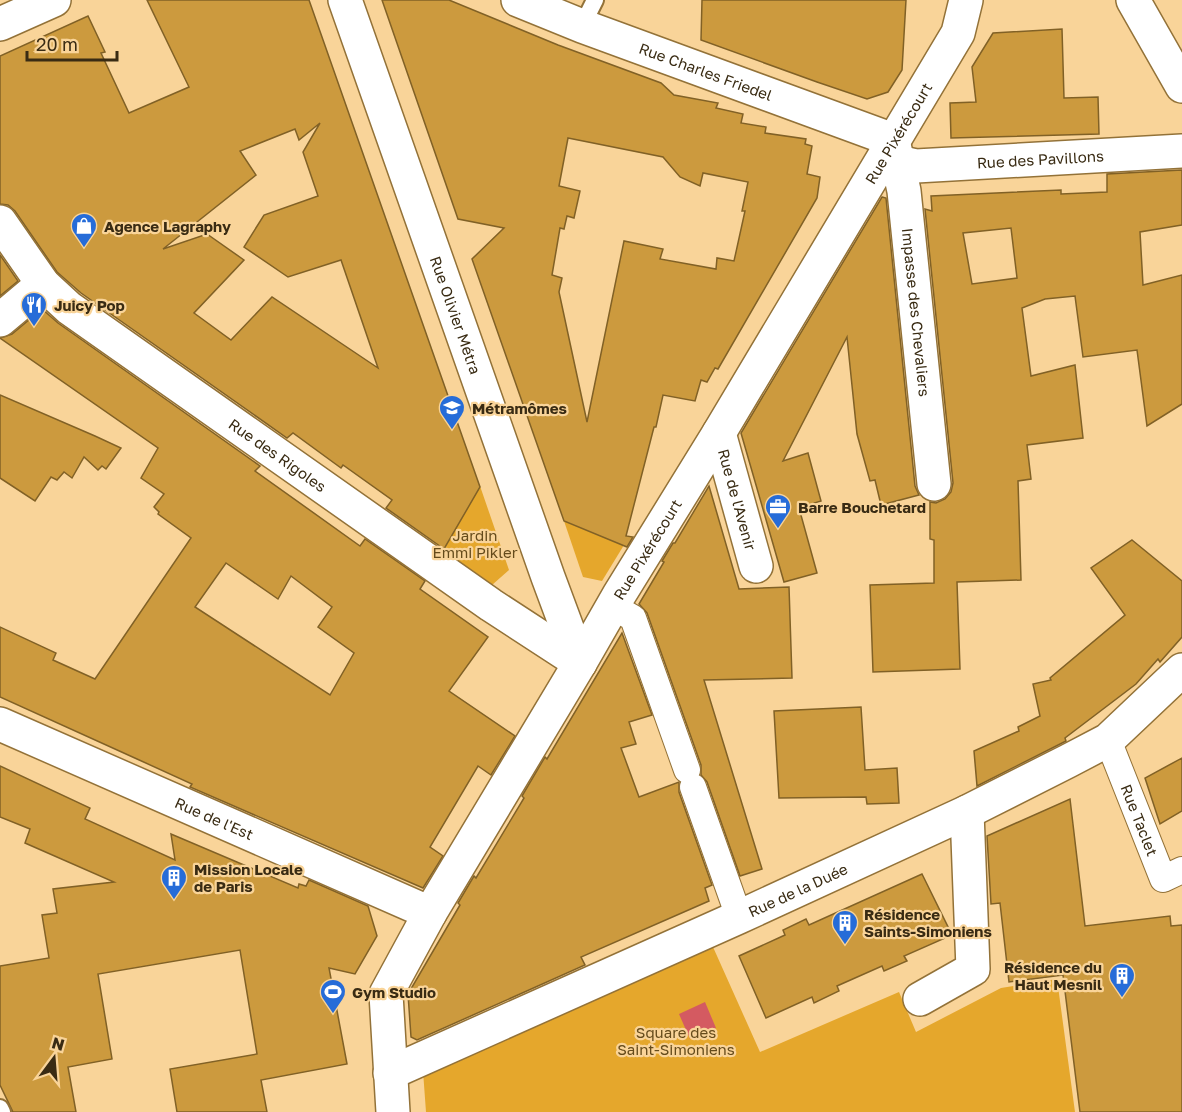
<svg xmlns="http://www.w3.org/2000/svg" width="1182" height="1112" font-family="'Golos Text',sans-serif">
<rect width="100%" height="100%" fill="#f9d499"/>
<!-- green -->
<g fill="#e5a72c">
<polygon points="463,478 480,486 509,570 492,585 443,550 460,521"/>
<polygon points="564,521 624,545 602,581 583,577"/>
<polygon points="713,947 760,1052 899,992 916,1032 1001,988 1057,979 1075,1112 426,1112 423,1071"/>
</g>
<!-- water -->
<polygon fill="#d45a61" points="705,1002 716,1028 690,1039 679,1014"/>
<!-- building -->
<g fill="#cc9a3e" stroke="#816126" stroke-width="1.5" fill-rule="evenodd">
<path d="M147,0H309L480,487L444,549L386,508L392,500L343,465L341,468L293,433L287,438L81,293L57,272L15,211L8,205L0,204V56L88,16L105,52L101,53L129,113L189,87ZM320,123L303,152L318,196L264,215L244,247L288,277L341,260L378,368L272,297L231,340L194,313L244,260L207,234L163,249L256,175L240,151L295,129L299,140Z"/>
<path d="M382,0H449L558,45L661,83L674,95L718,103L716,108L743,114L741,123L766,127L765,133L806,139L805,144L812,146L807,174L820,177L817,198L718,369L715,368L707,382L701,380L695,401L663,395L656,427H654L626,536L633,537L627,547L564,521L472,259L504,228L458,219ZM568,138L663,157L680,177L700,186L703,173L748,182L742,211H745L734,261L717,258L716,269L660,259L663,249L624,241L587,422L559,292L562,278L552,275L560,228L564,229L567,216L574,218L580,191L559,186Z"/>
<polygon points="702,0 906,0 902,70 888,92 867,99 817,82 701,40"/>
<polygon points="1062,29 1064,98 1098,97 1099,134 951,138 950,103 976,102 972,67 993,33"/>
<path d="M1182,170V225L1140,232L1143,285L1182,275V404L1147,426L1137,350L1083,357L1075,296L1045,299L1022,308L1031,376L1075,365L1083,438L1027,445L1031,479L1018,481L1021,580L957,582L960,669L873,672L870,585L934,583V540L930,539V502L936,503L945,499L951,492L953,483L925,209L932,211L931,196L1061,190V194L1107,192V174ZM1011,228L1017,278L972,284L963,233Z"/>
<polygon points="882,197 886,198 915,486 919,495 881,505 875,480 870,481 857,434 847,337 783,461 808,453 821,501 799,508 817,573 784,582 741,433"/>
<polygon points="0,255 18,281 0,296"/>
<path d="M42,309L58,323L260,466L255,471L360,546L365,539L425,581L420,589L488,637L449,691L515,736L491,775L478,766L430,847L443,856L423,888L190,787L192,784L137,759L0,697V627L56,653L53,660L95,679L191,538L158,514L159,512L154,507L164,494L141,478L158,448L0,338L12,334ZM226,563L278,599L291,576L332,607L318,627L354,653L330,695L195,607Z"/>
<polygon points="0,395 95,436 121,448 106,469 102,466 98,470 84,457 72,478 64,472 57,480 51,477 35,501 0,478"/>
<polygon points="709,486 739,589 789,587 792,678 704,680 762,869 740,876 707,782 701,775 701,765 647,613 639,604 664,562 662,561 673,543 675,543"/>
<polygon points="1132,540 1182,581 1182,637 1160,662 1158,659 1136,684 1065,738 1066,741 977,786 974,751 1019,731 1018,727 1040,716 1033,684 1051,680 1050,678 1125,615 1091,568"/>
<polygon points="622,633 652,715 629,722 636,744 621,748 639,797 679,782 679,792 712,885 705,888 709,901 581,957 585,965 417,1040 411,1037 408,994 460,905 458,903 474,876 476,878 524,798 522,796 545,757 547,759"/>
<polygon points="861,707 865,770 897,768 899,803 867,804 866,797 779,798 774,711"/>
<polygon points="1182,758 1182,811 1160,824 1145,778"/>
<polygon points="0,766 90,808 85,819 175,860 171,834 298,888 299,884 306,886 309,880 368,906 377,936 355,974 329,968 347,1064 261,1080 267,1112 177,1112 170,1069 257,1054 240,950 98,974 112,1059 68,1067 76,1112 13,1112 0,1085 0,966 49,958 42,915 57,913 53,889 114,882 25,843 30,829 0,817"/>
<polygon points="1070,799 1085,926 1170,916 1171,926 1182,925 1182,1112 1080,1112 1063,975 1009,982 1000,903 991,904 987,836"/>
<polygon points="922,874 952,935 904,956 907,961 884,971 882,966 837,986 839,991 814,1003 812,997 766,1018 739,956 785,935 783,930 806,919 809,925"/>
</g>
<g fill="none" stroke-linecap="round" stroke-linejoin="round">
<defs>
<g id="service">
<polyline points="582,26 595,0"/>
<polyline points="0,1108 2,1112"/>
</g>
<g id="pedestrian">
<polyline points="612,606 633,618 687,770"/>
<path id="s1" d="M1108,740L1163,879L1182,870"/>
<polyline points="693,787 739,917"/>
</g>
<g id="minor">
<path id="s2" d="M345,0L548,577L580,663"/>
<path id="s3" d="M518,0L582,26L893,140"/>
<polyline points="1133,0 1182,86"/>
<polyline points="0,24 54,0"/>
<path id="s4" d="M893,140L904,191L934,484"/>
<path id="s5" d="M899,162L916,166L1182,151"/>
<path id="s6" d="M0,222L43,284L69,308L491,605L580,663"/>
<polyline points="0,320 43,284"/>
<path id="s7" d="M719,433L756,566"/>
<path id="s8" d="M0,724L430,913"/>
<polyline points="920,999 973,969 967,812"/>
<path id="s9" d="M390,1073L739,917L967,812L1068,761L1108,740L1182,670"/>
<path id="s10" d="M393,1112L386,994L430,913L580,663L619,595L719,433L958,33L966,0"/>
</g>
</defs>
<!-- service casing -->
<use href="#service" stroke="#937238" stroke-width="20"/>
<!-- pedestrian casing -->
<use href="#pedestrian" stroke="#937238" stroke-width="28"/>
<!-- minor casing -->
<use href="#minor" stroke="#937238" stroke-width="36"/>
<!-- service -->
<use href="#service" stroke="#fff" stroke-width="16"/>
<!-- pedestrian -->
<use href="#pedestrian" stroke="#fff" stroke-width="26"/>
<!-- minor -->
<use href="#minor" stroke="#fff" stroke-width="33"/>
</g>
<!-- icons -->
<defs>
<symbol id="shop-pin" viewBox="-11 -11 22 30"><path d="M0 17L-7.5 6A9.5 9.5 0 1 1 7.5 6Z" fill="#266cd8" stroke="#f9d499"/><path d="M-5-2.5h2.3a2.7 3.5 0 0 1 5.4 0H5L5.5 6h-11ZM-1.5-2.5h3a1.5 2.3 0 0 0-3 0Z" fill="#fff"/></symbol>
<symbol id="restaurant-pin" viewBox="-11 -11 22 30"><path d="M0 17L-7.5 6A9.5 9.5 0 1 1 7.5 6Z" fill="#266cd8" stroke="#f9d499"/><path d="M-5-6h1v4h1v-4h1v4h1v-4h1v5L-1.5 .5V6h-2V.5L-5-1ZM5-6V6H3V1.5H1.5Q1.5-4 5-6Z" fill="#fff"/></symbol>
<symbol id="school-pin" viewBox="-11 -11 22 30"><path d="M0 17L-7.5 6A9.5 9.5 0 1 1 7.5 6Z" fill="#266cd8" stroke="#f9d499"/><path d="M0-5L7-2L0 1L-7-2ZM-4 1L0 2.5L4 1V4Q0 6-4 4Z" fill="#fff"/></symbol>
<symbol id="office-pin" viewBox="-11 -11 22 30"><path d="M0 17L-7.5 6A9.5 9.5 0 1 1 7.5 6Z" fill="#266cd8" stroke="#f9d499"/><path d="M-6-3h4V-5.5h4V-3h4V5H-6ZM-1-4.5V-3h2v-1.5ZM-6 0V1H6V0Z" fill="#fff"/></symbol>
<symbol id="building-pin" viewBox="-11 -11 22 30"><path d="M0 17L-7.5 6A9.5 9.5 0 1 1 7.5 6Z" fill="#266cd8" stroke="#f9d499"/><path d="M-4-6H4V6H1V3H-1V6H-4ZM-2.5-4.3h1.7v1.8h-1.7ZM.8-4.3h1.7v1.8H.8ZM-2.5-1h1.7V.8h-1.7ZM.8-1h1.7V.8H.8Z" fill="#fff"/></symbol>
<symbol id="stadium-pin" viewBox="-11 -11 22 30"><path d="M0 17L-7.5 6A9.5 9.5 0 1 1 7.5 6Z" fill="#266cd8" stroke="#f9d499"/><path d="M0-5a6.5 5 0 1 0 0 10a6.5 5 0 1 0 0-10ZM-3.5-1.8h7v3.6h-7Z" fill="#fff"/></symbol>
</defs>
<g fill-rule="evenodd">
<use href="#shop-pin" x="69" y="211" width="30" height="40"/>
<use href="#restaurant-pin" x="19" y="290" width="30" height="40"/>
<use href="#school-pin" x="437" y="393" width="30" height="40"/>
<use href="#office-pin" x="763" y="492" width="30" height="40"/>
<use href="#building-pin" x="159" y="863" width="30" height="40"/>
<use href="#building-pin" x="830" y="908" width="30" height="40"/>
<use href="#building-pin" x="1107" y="961" width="30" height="40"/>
<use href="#stadium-pin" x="318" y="977" width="30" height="40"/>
</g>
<g text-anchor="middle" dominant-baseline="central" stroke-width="4.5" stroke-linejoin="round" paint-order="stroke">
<!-- street labels -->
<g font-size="15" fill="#392b13" stroke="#f9d499">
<text stroke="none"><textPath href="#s3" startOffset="201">Rue Charles Friedel</textPath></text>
<text stroke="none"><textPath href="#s10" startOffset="1120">Rue Pixérécourt</textPath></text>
<text stroke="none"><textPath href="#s5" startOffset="142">Rue des Pavillons</textPath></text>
<text stroke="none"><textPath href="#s4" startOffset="174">Impasse des Chevaliers</textPath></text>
<text stroke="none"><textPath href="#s2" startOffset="334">Rue Olivier Métra</textPath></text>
<text stroke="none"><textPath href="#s6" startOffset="366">Rue des Rigoles</textPath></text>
<text stroke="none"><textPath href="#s7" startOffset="69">Rue de l'Avenir</textPath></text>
<text stroke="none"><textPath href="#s10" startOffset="634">Rue Pixérécourt</textPath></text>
<text stroke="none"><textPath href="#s8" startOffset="234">Rue de l'Est</textPath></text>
<text stroke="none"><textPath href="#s1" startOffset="86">Rue Taclet</textPath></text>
<text stroke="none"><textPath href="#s9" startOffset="447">Rue de la Duée</textPath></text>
</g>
<!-- poi labels -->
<g font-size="15" font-weight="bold" fill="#392b13" stroke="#f9d499" text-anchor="start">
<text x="104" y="226">Agence Lagraphy</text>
<text x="54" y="305">Juicy Pop</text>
<text x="472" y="408">Métramômes</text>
<text x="798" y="507">Barre Bouchetard</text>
<text x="194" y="869">Mission Locale<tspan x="194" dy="17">de Paris</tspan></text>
<text x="864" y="914">Résidence<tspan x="864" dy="17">Saints-Simoniens</tspan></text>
<text x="1102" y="967" text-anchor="end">Résidence du<tspan x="1102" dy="17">Haut Mesnil</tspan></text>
<text x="352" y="992">Gym Studio</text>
</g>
<!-- park labels -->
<g font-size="15" fill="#654b1b" stroke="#f9d499">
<text x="475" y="535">Jardin<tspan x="475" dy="17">Emmi Pikler</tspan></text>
<text x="676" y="1032">Square des<tspan x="676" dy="17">Saint-Simoniens</tspan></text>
</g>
</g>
<!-- north arrow -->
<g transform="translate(54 1058) rotate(16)" stroke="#f9d499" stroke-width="4.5" paint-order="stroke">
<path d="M0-4.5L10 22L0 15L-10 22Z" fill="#392b13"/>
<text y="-9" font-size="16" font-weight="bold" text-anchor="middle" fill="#392b13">N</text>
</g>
<!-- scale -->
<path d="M27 51v9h90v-9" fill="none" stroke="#392b13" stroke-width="3"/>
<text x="36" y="51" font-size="18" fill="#392b13" stroke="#f9d499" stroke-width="4.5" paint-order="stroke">20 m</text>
</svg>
